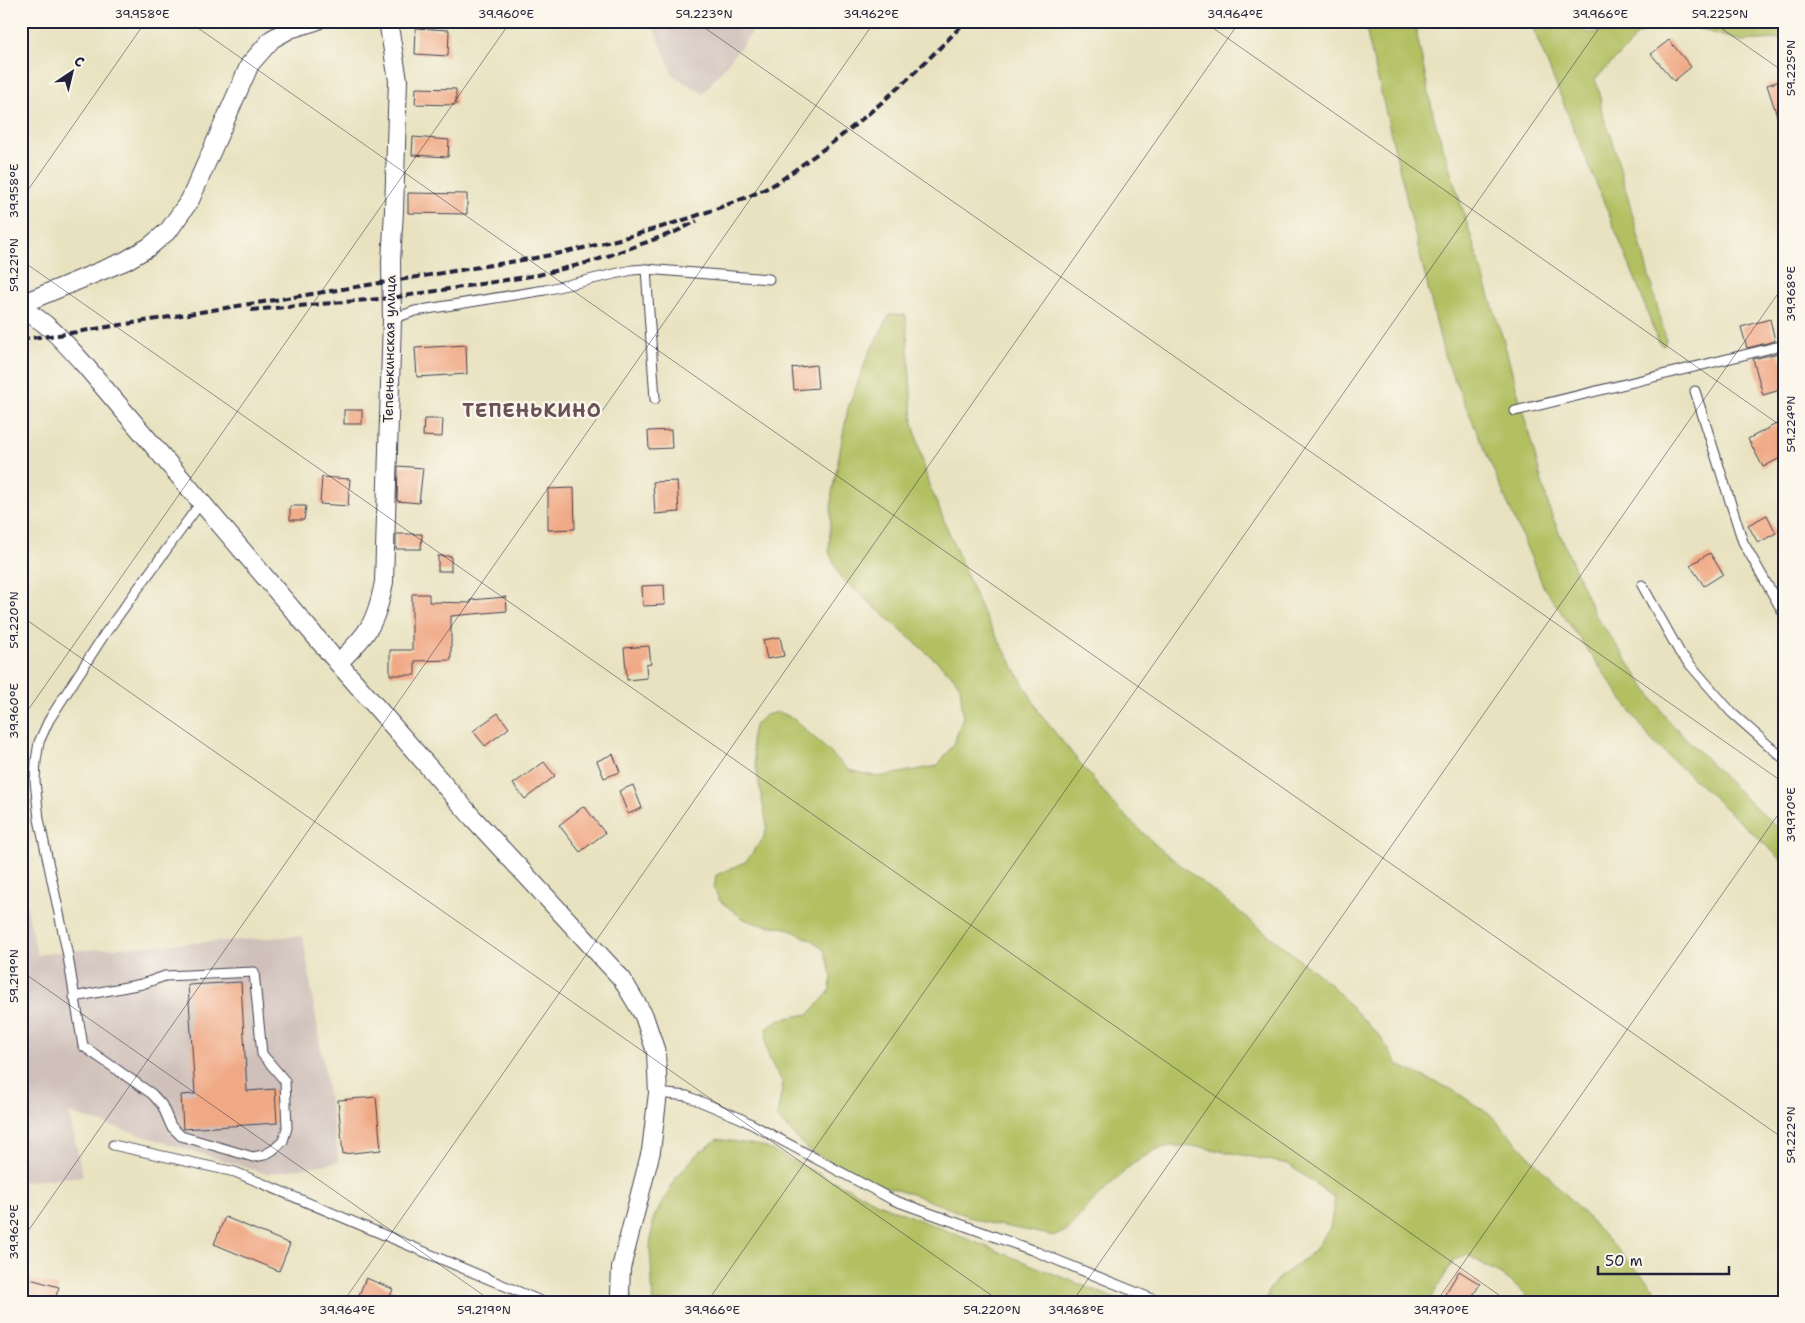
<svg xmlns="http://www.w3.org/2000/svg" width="1805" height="1323" font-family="'Shantell Sans',sans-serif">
<rect width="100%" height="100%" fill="#fbf7ec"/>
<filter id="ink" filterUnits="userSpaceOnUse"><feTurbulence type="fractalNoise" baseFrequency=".02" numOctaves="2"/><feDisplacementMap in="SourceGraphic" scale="10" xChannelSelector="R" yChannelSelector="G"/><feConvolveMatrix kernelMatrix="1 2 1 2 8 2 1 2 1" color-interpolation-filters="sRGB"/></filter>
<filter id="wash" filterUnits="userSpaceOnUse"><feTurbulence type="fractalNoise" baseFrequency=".0096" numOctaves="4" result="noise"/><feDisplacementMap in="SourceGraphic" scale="20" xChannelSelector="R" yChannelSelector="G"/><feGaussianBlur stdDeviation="1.12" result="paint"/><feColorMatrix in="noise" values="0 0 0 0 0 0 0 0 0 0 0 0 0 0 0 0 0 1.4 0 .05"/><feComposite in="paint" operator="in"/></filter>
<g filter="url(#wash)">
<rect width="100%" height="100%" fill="#e8e2c0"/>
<!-- industrial -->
<g fill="#cfc0ba">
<polygon points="651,21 761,21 703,94 673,75"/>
<polygon points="21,882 37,955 67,951 303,936 339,1162 267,1174 69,1113 83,1176 21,1182"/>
</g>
<!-- green -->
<g fill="#b2c062" stroke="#6a714e">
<polygon points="1366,21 1414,21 1434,118 1504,342 1550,511 1594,613 1667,719 1747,800 1784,833 1784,862 1651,740 1544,588 1444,355 1368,38"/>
<polygon points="1530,21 1574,21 1587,33 1601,32 1620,21 1648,21 1644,32 1637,35 1628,47 1595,79 1600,93 1601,108 1605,122 1611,135 1666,339 1664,346 1658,342 1638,286"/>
<polygon points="1678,21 1708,21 1730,26 1745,21 1784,21 1784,39 1741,41 1705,31"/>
<path d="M890,314L906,315L913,423L928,482L981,609L1041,715L1115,806L1159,848L1329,983L1382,1039L1398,1065L1453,1090L1492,1116L1667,1302H1532L1509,1280L1468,1255L1454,1260L1429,1302H1266L1269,1290L1278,1279L1313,1252L1330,1228L1335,1198L1288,1164L1201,1147L1171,1146L1157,1149L1131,1165L1088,1206L1068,1230L1055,1236L983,1222L915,1195L858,1179L807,1149L777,1117L783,1083C771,1063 763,1053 767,1028L780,1019L809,1014L829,992L832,977L824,950L813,941L787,928L758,924L744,919L720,901L714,889L716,875L745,862L763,839L767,826L751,740L754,726L765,715L779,712L793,718L849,770L878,777L937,766L954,744L963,716L960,686L951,674L840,577L829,552L832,493L848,408L869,353Z"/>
<polygon points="717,1139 763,1146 880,1204 1124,1302 653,1302 650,1247 654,1217 676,1178 695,1156"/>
</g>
<g id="blocks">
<!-- building -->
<g fill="#f0a985">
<polygon points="416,28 449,30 448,56 415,54"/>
<polygon points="1669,40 1691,67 1674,81 1651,54"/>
<polygon points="1784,80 1784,128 1781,128 1767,85"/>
<polygon points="416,88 456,89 456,105 415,104"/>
<polygon points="413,137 449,140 448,157 412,155"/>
<polygon points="408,193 467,194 467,214 408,213"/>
<polygon points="1770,319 1775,341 1747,348 1741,327"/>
<polygon points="466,345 467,374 417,377 415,348"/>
<polygon points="1779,353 1781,362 1784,362 1784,389 1763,395 1753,359"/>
<polygon points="816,365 818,388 794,390 792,368"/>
<rect x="344" y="410" width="18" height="14"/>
<polygon points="424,419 443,419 442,437 423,436"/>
<polygon points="1778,423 1784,434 1784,456 1763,467 1748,439"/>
<polygon points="671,430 672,448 649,449 648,431"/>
<polygon points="398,466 423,468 419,503 397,501"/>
<polygon points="322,477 350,479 348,506 320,504"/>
<polygon points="677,481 679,512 655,514 653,482"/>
<polygon points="574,488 575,529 548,530 548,489"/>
<polygon points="290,506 306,506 304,520 290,520"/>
<polygon points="1767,515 1776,533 1758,543 1748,525"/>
<polygon points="396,534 422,534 421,549 396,549"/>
<polygon points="1710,553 1723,574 1704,586 1690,565"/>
<rect x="438" y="556" width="13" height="15"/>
<polygon points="664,585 665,605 643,606 642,586"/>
<polygon points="412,594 429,594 429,602 471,603 471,600 506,597 507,611 451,616 451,660 415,661 415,675 390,675 390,650 412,650"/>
<polygon points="780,637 784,656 767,659 763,640"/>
<polygon points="649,646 651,664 646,665 647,678 627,680 624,648"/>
<polygon points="498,713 509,728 485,746 473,731"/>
<polygon points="613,754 620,772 604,778 597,761"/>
<polygon points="544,762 555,776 525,799 513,784"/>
<polygon points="633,785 642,808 628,814 619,791"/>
<polygon points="584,806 605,833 580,852 559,825"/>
<polygon points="241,982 247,1091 275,1089 277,1123 183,1129 181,1095 195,1094 188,985"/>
<polygon points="376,1097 381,1150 343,1154 338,1100"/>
<polygon points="225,1217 290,1244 279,1271 214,1244"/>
<polygon points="1459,1271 1480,1284 1469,1302 1454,1302 1444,1296"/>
<polygon points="366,1278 393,1289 388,1302 356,1302"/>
<polygon points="30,1279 59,1287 54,1302 23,1302"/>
</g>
</g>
</g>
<g filter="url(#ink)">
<use href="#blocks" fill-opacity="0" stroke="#403f4f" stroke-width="1"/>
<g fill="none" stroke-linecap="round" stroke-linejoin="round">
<defs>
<g id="service">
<polyline points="646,269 655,399"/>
<polyline points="392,319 415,311 545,290 632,270 646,269 769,279"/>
<polyline points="1695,391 1743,542 1784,614"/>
<polyline points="1515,411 1784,345"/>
<polyline points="1642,585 1680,653 1732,713 1784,759"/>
<polyline points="74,997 142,984 165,976 254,972 262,1054 285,1081 287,1128 283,1141 273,1150 264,1155 253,1157 181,1136 171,1126 162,1105 152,1094 83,1046 67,951 39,819 35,781 36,761 39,742 49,720 104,635 202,501"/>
<polyline points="658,1093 687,1096 740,1118 893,1200 1032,1250 1160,1302"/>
<polyline points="113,1145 235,1172 543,1302"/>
</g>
<g id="minor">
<polyline points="21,304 125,261 149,247 169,230 190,200 250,64 272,39 290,29 316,21"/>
<path d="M21,309C47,321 64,342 83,363L338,663L473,818L622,979L644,1016L656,1052L658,1093L651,1151L621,1268L620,1293L623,1302"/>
<path d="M338,663C368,634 376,624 384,582L392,319L391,261L394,211L398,80L388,21"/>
</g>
</defs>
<!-- service casing -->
<use href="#service" stroke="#403f4f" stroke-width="11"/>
<!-- minor casing -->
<use href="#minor" stroke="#403f4f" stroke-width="20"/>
<!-- service -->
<use href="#service" stroke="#fff" stroke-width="9"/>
<!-- minor -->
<use href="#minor" stroke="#fff" stroke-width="18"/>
<!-- rail -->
<g stroke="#22223b" stroke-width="4" stroke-dasharray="8 4" stroke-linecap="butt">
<polyline points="251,310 391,298 538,275 594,261 675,232 697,221"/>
<path d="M21,339L58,335L535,258C595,247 653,231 710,211C731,203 753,196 773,185C785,178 796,169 807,161C866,120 916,73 966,21"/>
</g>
</g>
</g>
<!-- ticks -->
<path fill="none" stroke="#22223b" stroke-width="1" stroke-opacity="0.45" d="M188,21L1784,1139M695,21L1784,783M1203,21L1784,428M1711,21L1784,72M21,200L146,21M21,260L1509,1302M21,616L1001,1302M21,720L511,21M21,971L493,1302M21,1241L875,21M343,1302L1240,21M707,1302L1604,21M1072,1302L1784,285M1436,1302L1784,806"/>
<g text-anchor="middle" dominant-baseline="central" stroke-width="4.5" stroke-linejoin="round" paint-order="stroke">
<!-- street labels -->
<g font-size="14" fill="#22223b" stroke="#fbf7ec">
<text transform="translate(389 349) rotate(-89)">Тепенькинская улица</text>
</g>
<!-- district labels -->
<g font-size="19" font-weight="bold" letter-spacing="1" fill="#6a5155" stroke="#fbf7ec">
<text x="532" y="410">ТЕПЕНЬКИНО</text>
</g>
</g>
<!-- margin -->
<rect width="1805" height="1323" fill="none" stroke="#fbf7ec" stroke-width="55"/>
<!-- north arrow -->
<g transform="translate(72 72) rotate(35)" stroke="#fbf7ec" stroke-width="4" paint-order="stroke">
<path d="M0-4L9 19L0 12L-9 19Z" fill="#22223b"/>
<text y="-8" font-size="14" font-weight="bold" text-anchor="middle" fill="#22223b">С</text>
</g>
<!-- scale -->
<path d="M1598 1266v8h131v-8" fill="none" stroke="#22223b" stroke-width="2.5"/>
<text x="1605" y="1266" font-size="15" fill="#22223b" stroke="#fbf7ec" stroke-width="4" paint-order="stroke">50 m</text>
<rect x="28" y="28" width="1750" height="1268" fill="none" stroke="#22223b" stroke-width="2"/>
<g font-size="12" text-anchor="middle" fill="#22223b">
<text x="142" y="18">39.958°E</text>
<text x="506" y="18">39.960°E</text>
<text x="704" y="18">59.223°N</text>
<text x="871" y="18">39.962°E</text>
<text x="1235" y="18">39.964°E</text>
<text x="1600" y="18">39.966°E</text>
<text x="1720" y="18">59.225°N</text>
<text transform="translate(1791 68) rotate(-90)" y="4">59.225°N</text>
<text transform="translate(14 191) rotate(-90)" y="4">39.958°E</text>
<text transform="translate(14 265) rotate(-90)" y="4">59.221°N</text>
<text transform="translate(1791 294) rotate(-90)" y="4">39.968°E</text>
<text transform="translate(1791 424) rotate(-90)" y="4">59.224°N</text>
<text transform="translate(14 620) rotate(-90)" y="4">59.220°N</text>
<text transform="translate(14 711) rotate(-90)" y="4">39.960°E</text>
<text transform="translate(1791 815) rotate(-90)" y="4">39.970°E</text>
<text transform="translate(14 976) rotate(-90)" y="4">59.219°N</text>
<text transform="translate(1791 1135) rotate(-90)" y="4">59.222°N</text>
<text transform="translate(14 1232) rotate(-90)" y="4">39.962°E</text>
<text x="347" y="1314">39.964°E</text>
<text x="484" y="1314">59.219°N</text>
<text x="712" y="1314">39.966°E</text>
<text x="992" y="1314">59.220°N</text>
<text x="1076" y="1314">39.968°E</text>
<text x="1441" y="1314">39.970°E</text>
</g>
</svg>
